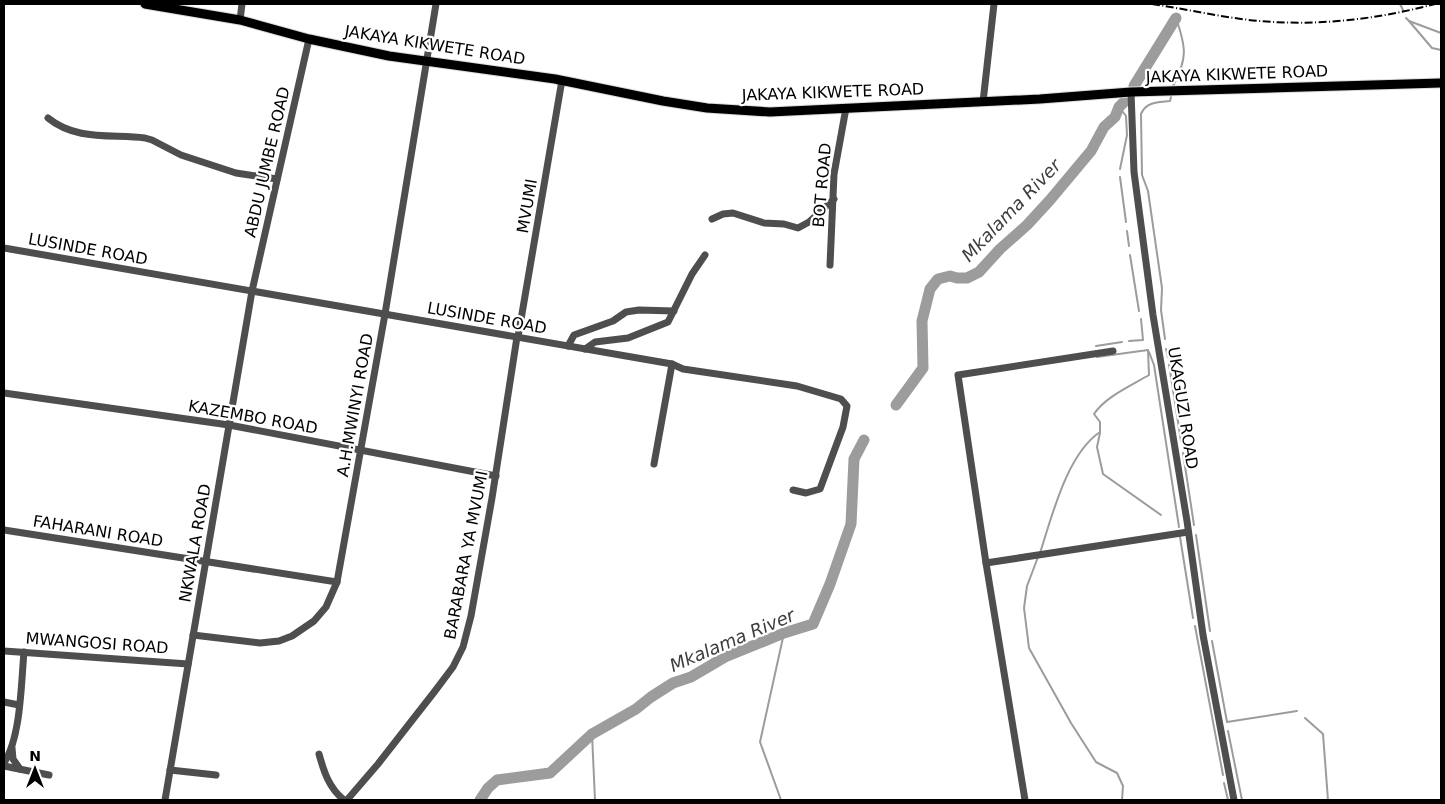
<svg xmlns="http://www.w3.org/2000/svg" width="1445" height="804" font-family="'DejaVu Sans',sans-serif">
<rect width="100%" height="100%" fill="#fff"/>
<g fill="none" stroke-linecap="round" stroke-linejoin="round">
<!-- stream -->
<g stroke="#9c9c9c" stroke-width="2">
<polyline points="1400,4 1403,10"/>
<polyline points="1406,18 1409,21 1441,33"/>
<polyline points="1409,21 1432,48 1441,50"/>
<path d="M1173,86C1188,58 1186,47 1176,18"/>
<polyline points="1119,107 1126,116 1127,135 1120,169"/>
<polyline points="1120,177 1126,222"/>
<polyline points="1127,231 1129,246"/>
<polyline points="1130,255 1139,311"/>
<path d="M1165,339L1161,310L1162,288L1148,191L1142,175L1141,114C1146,102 1158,102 1170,101L1171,97"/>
<polyline points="1129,341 1143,340 1141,319"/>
<polyline points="1096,346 1122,342"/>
<polyline points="1166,349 1168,357"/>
<polyline points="1149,352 1154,365 1179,527"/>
<polyline points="1097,357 1148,350"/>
<polyline points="1169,364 1181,441"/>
<polyline points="1100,433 1097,447 1103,474 1161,515"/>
<polyline points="1183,453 1194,525"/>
<polyline points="1196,535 1210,631"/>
<polyline points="1180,537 1193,618"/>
<path d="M1040,553C1052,516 1067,454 1100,432V422L1094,414C1105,397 1132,385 1149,375L1148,350"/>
<polyline points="1038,557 1027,586 1024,608 1029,648 1071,723 1096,762 1117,773 1123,786 1122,800"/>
<polyline points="1195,626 1223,775"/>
<polyline points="1212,641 1227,722 1297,711"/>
<polyline points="1305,718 1323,734 1328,800"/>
<polyline points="1228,731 1242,800"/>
<polyline points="592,734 595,800"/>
<polyline points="1224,783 1228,800"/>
<polyline points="781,800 760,742 784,633"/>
</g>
<!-- river -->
<g stroke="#9c9c9c" stroke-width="11">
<polyline points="1134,86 1176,18"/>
<polyline points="896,405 923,368 922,321 930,289 938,279 950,276 957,278 967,278 979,272 1000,249 1027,225 1050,200 1091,151 1104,127 1115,117 1119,107 1125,101"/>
<polyline points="480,800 488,788 497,780 550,773 592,734 636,709 651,697 673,683 691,677 725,657 784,633 813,624 830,584 851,524 854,459 864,440"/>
</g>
<defs>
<polyline id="major" points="145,4 240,20 309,39 389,56 555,79 663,101 707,108 770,112 1040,99 1131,92 1441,83"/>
</defs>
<!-- major casing -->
<use href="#major" stroke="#dbdbdb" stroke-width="11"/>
<!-- minor -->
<g stroke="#4e4e4e" stroke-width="7">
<polyline points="240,20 242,4"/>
<polyline points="1131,92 1134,172 1153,315 1187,521 1203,635 1234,800"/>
<polyline points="983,102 994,4"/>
<path d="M48,118C76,141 112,134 145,138L152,140L181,155L236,173L277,179"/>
<polyline points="712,219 723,214 733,213 764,223 784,224 798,228 809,222 834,199"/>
<polyline points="4,248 672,364 683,369 797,386 841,399 847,406 843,427 820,489 806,493 793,490"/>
<polyline points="830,265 834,174 846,108"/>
<polyline points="518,337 562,80"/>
<polyline points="568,346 574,335 613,321 626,312 639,310 674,311"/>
<polyline points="585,349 595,342 628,338 668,322 692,274 705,255"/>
<polyline points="4,393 229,425 496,476"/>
<polyline points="654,464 672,364"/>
<polyline points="4,530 337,582"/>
<polyline points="986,563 958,375 1113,351"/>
<polyline points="193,635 260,643 279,641 292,636 314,621 326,607 337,582 385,314 436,4"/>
<polyline points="4,651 188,664"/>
<polyline points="4,702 19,705"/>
<polyline points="12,748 13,759 20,769"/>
<path d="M319,754C324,772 329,788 344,800"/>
<path d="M4,763C21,737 21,684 24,652"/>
<polyline points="4,766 49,775"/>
<polyline points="170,770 216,775"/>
<polyline points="165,800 252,291 309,39"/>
<polyline points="347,800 378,764 435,691 453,667 463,647 471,616 492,498 517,337"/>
<polyline points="1025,800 986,563 1188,532"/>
</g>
<!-- major -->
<use href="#major" stroke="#000" stroke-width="9"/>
<!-- rail -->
<path stroke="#000" stroke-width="2" stroke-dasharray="8 2.5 1 2.5" stroke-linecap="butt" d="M1152,4C1192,10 1233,20 1273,22C1328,25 1382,18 1435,4"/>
</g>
<g text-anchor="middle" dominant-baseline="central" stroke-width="4.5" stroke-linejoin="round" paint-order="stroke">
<!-- street labels -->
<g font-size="16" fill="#000" stroke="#fff">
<text transform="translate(435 45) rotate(9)">JAKAYA KIKWETE ROAD</text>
<text transform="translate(1237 74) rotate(-2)">JAKAYA KIKWETE ROAD</text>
<text transform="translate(833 92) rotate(-2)">JAKAYA KIKWETE ROAD</text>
<text transform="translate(267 162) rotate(-77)">ABDU JUMBE ROAD</text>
<text transform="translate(822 185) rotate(-85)">BOT ROAD</text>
<text transform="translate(527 206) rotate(-80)">MVUMI</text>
<text transform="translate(88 249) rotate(10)">LUSINDE ROAD</text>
<text transform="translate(487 318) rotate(10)">LUSINDE ROAD</text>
<text transform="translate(355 405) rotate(-80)">A.H.MWINYI ROAD</text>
<text transform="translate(1183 408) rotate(81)">UKAGUZI ROAD</text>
<text transform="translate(253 417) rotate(10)">KAZEMBO ROAD</text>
<text transform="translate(98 531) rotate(9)">FAHARANI ROAD</text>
<text transform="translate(195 543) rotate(-80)">NKWALA ROAD</text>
<text transform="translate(466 555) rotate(-79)">BARABARA YA MVUMI</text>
<text transform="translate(97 643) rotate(4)">MWANGOSI ROAD</text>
</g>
<!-- water labels -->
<g font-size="18" font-style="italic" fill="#3d3d3d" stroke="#fff">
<text transform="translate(1011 210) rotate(-46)">Mkalama River</text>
<text transform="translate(732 640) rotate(-23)">Mkalama River</text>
</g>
</g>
<!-- border -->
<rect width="1445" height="804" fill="none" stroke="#000000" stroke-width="10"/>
<!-- north arrow -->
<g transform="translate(35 769)" stroke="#ffffff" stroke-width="4" paint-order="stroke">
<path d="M0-4L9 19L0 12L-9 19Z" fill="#000000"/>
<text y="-8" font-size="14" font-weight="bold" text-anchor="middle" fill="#000000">N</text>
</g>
</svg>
